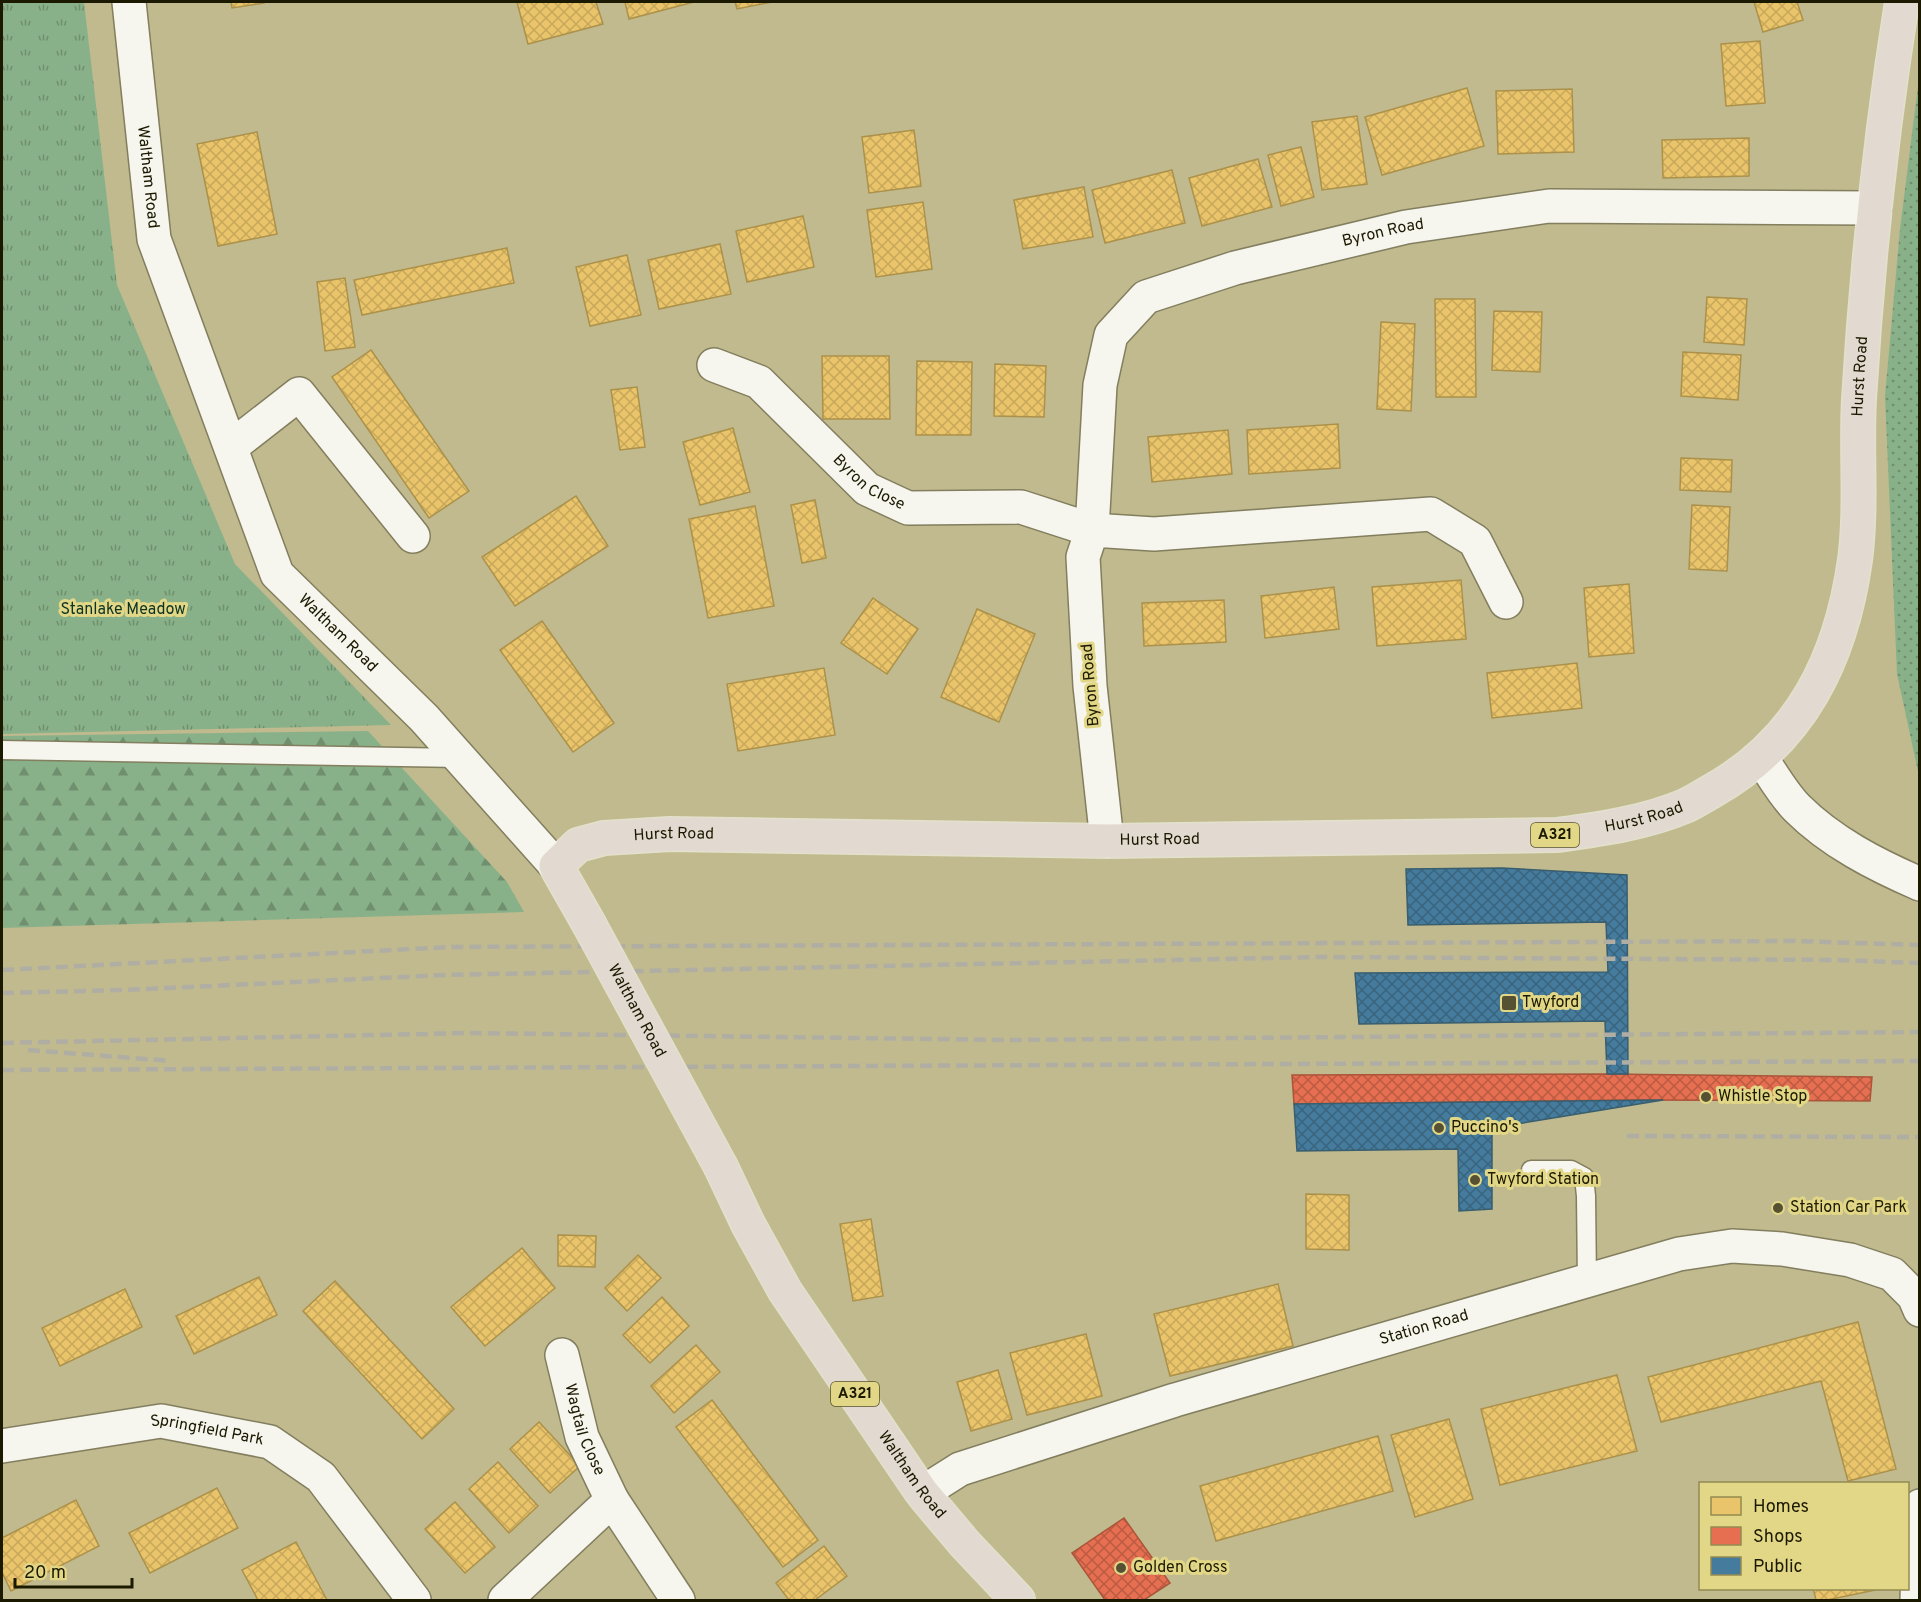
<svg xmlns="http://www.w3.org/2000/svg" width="1921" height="1602" font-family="Overpass,sans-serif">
<defs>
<pattern id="forest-firs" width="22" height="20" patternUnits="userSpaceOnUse" patternTransform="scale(1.5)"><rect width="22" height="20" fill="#89b189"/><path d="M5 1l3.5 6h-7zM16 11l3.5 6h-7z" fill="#6f8f6e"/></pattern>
<pattern id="park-tufts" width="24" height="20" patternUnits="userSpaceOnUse" patternTransform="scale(1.5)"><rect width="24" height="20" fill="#89b189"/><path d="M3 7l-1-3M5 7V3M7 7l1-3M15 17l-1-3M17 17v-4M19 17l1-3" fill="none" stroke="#6f8f6e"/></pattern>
<pattern id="garden-dots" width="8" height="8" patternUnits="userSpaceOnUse" patternTransform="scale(1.5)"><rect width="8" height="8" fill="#89b189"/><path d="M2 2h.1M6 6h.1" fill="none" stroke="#6f8f6e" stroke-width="1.8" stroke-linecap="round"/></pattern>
<pattern id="homes-cross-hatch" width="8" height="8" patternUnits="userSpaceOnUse" patternTransform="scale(1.5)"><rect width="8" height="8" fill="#e9c46a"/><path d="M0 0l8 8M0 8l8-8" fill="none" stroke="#c7a85a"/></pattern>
<pattern id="shops-cross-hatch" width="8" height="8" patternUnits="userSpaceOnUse" patternTransform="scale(1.5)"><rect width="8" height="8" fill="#e76f51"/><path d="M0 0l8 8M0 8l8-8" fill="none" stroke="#ba5a41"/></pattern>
<pattern id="public-cross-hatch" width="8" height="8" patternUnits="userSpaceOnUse" patternTransform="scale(1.5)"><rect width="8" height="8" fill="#457b9d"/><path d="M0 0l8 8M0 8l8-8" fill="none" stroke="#39647e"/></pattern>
</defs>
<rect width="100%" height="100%" fill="#c0ba8e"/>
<!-- forest -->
<polygon fill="url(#forest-firs)" points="368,731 507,882 524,912 2,928 2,736"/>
<!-- park -->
<polygon fill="url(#park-tufts)" points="2,2 84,2 117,285 235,564 391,725 2,734"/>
<!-- garden -->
<polygon fill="url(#garden-dots)" points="1919,78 1920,776 1919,776 1897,674 1885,396 1900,229"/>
<!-- homes -->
<g fill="url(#homes-cross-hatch)" stroke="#ac914a" stroke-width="1.5">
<polygon points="231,2 264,2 264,3 232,8"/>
<polygon points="517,2 596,2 603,24 528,44"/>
<polygon points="625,2 694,2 629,19"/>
<polygon points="735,2 772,2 737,9"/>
<polygon points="1754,2 1797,2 1803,20 1763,32"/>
<polygon points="1760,41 1765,103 1726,106 1721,44"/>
<polygon points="1467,88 1484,146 1382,175 1365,117"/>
<polygon points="1572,89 1574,152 1498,154 1496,91"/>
<polygon points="1357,116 1367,184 1322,190 1312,122"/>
<polygon points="914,130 921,186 869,193 862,137"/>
<polygon points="257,132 277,234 218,246 197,144"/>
<polygon points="1749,138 1749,176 1663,178 1662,140"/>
<polygon points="1301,147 1314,197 1281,206 1268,155"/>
<polygon points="1258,159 1272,207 1202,226 1189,178"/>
<polygon points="1172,170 1185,223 1105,243 1092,190"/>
<polygon points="1084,187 1093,237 1023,249 1014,200"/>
<polygon points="923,202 932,269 876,277 867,210"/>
<polygon points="803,216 814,267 747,282 736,231"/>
<polygon points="720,244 731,294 659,309 648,260"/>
<polygon points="507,248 514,283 362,315 354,280"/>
<polygon points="627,255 641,315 590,326 576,267"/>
<polygon points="345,278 355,347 325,351 317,282"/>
<polygon points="1707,297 1747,299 1744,345 1704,342"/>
<polygon points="1435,299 1475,299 1476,397 1436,397"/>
<polygon points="1494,311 1542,312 1540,372 1492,370"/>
<polygon points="1381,322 1415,324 1411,411 1377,409"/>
<polygon points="371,350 469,491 429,518 332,377"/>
<polygon points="1683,352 1741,355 1738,400 1681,396"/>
<polygon points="822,356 889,356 890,419 823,419"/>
<polygon points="917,361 972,362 971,435 916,435"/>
<polygon points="995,364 1046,366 1044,417 994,416"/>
<polygon points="637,387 645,447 620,450 611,390"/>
<polygon points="1338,424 1340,468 1249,474 1247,430"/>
<polygon points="733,428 750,492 700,505 683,442"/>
<polygon points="1228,430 1232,474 1152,482 1148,437"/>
<polygon points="1681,458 1732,460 1731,492 1680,490"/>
<polygon points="576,496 608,546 515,606 482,557"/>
<polygon points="815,500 826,558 802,563 791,505"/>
<polygon points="1692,505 1730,507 1727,571 1689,569"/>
<polygon points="755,506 774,606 708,618 689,519"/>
<polygon points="1461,580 1466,639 1377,646 1372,587"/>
<polygon points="1629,584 1634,653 1589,657 1584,588"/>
<polygon points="1334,587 1339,629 1265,638 1261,596"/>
<polygon points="873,598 918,629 887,674 841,643"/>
<polygon points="1224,600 1226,642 1144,646 1142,603"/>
<polygon points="977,609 1035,634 999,722 941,697"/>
<polygon points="542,621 614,723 573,752 500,650"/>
<polygon points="1577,663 1582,708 1492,718 1487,673"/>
<polygon points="824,668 835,735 738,751 727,684"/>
<polygon points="1306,1194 1349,1195 1349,1250 1306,1249"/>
<polygon points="871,1219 883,1296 853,1301 840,1224"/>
<polygon points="558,1235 596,1236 595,1267 558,1266"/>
<polygon points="522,1248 555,1288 485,1346 451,1307"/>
<polygon points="638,1255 661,1278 627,1311 605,1288"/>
<polygon points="259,1277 277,1315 194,1354 176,1316"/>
<polygon points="335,1281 454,1409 422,1439 303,1311"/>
<polygon points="1278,1284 1293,1346 1170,1376 1154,1314"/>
<polygon points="125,1289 142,1327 60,1366 42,1328"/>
<polygon points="662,1297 689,1326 650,1363 623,1335"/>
<polygon points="1858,1322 1896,1469 1848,1481 1821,1381 1661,1422 1648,1377"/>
<polygon points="1086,1334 1102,1396 1027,1415 1010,1353"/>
<polygon points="696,1345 720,1372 674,1413 651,1386"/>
<polygon points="998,1370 1012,1419 971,1431 957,1382"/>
<polygon points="1617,1375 1637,1451 1500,1485 1481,1409"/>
<polygon points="712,1400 818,1540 783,1567 676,1427"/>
<polygon points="1449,1419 1473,1499 1415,1517 1391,1435"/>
<polygon points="539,1422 580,1466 550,1493 510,1449"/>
<polygon points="1378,1436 1393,1491 1216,1541 1200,1486"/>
<polygon points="498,1462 538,1506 509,1533 469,1489"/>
<polygon points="217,1488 238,1528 150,1573 129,1533"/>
<polygon points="76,1500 99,1546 11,1591 2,1572 2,1538"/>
<polygon points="455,1502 495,1547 465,1573 425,1529"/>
<polygon points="296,1542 327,1600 258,1600 242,1570"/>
<polygon points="824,1546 847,1576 815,1600 789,1600 776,1583"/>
<polygon points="1813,1588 1885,1588 1827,1600 1816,1600"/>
</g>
<!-- shops -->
<g fill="url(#shops-cross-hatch)" stroke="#aa5539" stroke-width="1.5">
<polygon points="1607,1074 1872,1077 1870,1101 1639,1100 1294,1104 1292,1075"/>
<polygon points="1124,1518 1170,1583 1144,1600 1105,1600 1072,1553"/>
</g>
<!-- public -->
<g fill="url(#public-cross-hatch)" stroke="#395e6e" stroke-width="1.5">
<polygon points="1502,868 1627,875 1628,1074 1607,1074 1605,1021 1359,1024 1355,973 1608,972 1606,922 1408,925 1406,869"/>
<polygon points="1663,1100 1492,1128 1492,1209 1459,1211 1458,1149 1297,1151 1294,1104"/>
</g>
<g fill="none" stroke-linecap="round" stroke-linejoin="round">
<defs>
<g id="lane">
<polyline points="2,750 460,758"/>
<polyline points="1531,1170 1571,1170 1584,1177 1586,1196 1587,1282"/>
</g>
<g id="street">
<path id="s1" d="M714,365L759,382L867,489L908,508L1021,507L1092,530L1100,385L1111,335L1146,297L1235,268L1406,227L1549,206L1875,208"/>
<polyline points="231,447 299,394 413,536"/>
<path d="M1761,758C1772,774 1783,794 1797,808C1831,842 1876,865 1920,884"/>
<polyline points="1107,841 1090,686 1083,557 1092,530 1154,534 1431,514 1475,541 1506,602"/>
<path id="s2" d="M562,1355L582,1437L612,1500L678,1600"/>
<path id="s3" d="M2,1446L161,1421L270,1442L321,1477L414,1600"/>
<path id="s4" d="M922,1493L960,1469L1175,1400L1679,1254L1732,1246L1782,1249L1850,1260L1892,1274L1914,1296L1920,1310"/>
<polyline points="505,1600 612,1500"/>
<polyline points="1917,1600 1920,1506"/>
</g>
<g id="secondary">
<path id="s5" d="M129,2L154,239L277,574L424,718L556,866"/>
</g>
<g id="primary">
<path id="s6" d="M589,924L556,866L578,845L604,838L670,834L1107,841L1557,835C1600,829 1645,823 1685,806C1694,802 1703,796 1712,791C1801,741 1841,659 1855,560C1862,507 1856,452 1859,399C1867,266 1881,133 1902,2"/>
<path id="s7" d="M721,1167L748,1224L785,1291L922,1493L965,1544L1018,1600"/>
</g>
</defs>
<!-- lane casing -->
<use href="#lane" stroke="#827e5e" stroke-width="21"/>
<!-- street casing -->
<use href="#street" stroke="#827e5e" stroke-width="36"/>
<!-- secondary casing -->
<use href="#secondary" stroke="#827e5e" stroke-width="36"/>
<!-- primary casing -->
<use href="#primary" stroke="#e3e0cc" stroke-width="36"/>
<!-- lane -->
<use href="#lane" stroke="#f6f5ee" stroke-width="18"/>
<!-- street -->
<use href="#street" stroke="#f6f5ee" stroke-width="33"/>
<!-- secondary -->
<use href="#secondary" stroke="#f6f5ee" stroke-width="33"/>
<!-- primary -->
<use href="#primary" stroke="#e2dad0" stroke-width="33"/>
<!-- rail -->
<g stroke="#b0aea3" stroke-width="4.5" stroke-dasharray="12 6" stroke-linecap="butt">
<polyline points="2,970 451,947 1794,941 1920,945"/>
<polyline points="2,993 125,990 445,975 1318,957 1837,960 1920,963"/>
<polyline points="2,1043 469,1033 1008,1040 1920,1032"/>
<polyline points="28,1050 172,1061"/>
<polyline points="2,1070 1920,1061"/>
<polyline points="1627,1136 1920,1137"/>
</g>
<defs>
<g id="primary-bridge">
<path id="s8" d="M589,924L721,1167"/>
</g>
</defs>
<!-- primary-bridge casing -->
<use href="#primary-bridge" stroke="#e3e0cc" stroke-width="36" stroke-linecap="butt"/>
<!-- primary-bridge -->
<use href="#primary-bridge" stroke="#e2dad0" stroke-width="33"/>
</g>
<!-- markers -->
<g fill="#555132" stroke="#e2d786" stroke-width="2">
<rect x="1501" y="995" width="16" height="16" rx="3"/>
<circle cx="1706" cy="1097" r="6"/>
<circle cx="1439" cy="1128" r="6"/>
<circle cx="1475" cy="1180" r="6"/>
<circle cx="1778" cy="1208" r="6"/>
<circle cx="1121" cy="1568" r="6"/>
</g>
<g text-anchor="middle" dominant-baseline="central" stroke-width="6" stroke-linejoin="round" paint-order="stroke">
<!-- shield labels -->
<g fill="#e2d786" stroke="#575229" stroke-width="1.5">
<rect x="1531" y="823" width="48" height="24" rx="4.5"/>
<rect x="831" y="1382" width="48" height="24" rx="4.5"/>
</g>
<g font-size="15" font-weight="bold" fill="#1c1901">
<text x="1555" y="835">A321</text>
<text x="855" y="1394">A321</text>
</g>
<!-- street labels -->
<g font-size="16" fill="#1c1901" stroke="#e2d786">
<text stroke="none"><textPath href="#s5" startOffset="176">Waltham Road</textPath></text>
<text stroke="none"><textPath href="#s1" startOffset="927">Byron Road</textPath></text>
<text stroke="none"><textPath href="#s6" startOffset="1706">Hurst Road</textPath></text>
<text stroke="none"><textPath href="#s1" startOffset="198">Byron Close</textPath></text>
<text stroke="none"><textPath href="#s5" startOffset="680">Waltham Road</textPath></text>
<text transform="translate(1091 685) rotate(-95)">Byron Road</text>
<text stroke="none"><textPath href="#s6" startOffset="1166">Hurst Road</textPath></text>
<text stroke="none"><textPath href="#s6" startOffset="194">Hurst Road</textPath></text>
<text stroke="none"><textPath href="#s6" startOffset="680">Hurst Road</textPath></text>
<text stroke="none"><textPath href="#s8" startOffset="99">Waltham Road</textPath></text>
<text stroke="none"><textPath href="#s4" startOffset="530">Station Road</textPath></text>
<text stroke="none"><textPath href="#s2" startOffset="78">Wagtail Close</textPath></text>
<text stroke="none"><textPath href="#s3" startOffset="208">Springfield Park</textPath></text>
<text stroke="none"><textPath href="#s7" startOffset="363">Waltham Road</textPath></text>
</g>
<!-- park labels -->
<g font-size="16" fill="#0c3222" stroke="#e2d786">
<text x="123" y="610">Stanlake Meadow</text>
</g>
<!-- poi labels -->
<g font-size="16" fill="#1c1901" stroke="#e2d786" text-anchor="start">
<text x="1522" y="1003">Twyford</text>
<text x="1718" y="1097">Whistle Stop</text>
<text x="1451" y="1128">Puccino's</text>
<text x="1487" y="1180">Twyford Station</text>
<text x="1790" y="1208">Station Car Park</text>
<text x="1133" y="1568">Golden Cross</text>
</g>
</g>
<!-- border -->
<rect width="1921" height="1602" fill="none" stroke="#1c1901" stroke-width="6"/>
<!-- legend -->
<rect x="1699" y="1482" width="210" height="108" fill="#e2d786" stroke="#938b51" stroke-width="1.5"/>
<rect x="1711" y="1497" width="30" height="18" fill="#e9c46a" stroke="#938b51" stroke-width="1.5"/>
<text x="1753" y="1512" font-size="18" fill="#1c1901">Homes</text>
<rect x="1711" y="1527" width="30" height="18" fill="#e76f51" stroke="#938b51" stroke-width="1.5"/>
<text x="1753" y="1542" font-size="18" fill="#1c1901">Shops</text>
<rect x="1711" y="1557" width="30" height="18" fill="#457b9d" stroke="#938b51" stroke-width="1.5"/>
<text x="1753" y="1572" font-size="18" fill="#1c1901">Public</text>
<!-- scale -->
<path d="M15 1578v9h117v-9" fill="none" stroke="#1c1901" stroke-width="3"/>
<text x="24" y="1578" font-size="18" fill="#1c1901" stroke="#e2d786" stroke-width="4.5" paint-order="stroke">20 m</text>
</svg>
